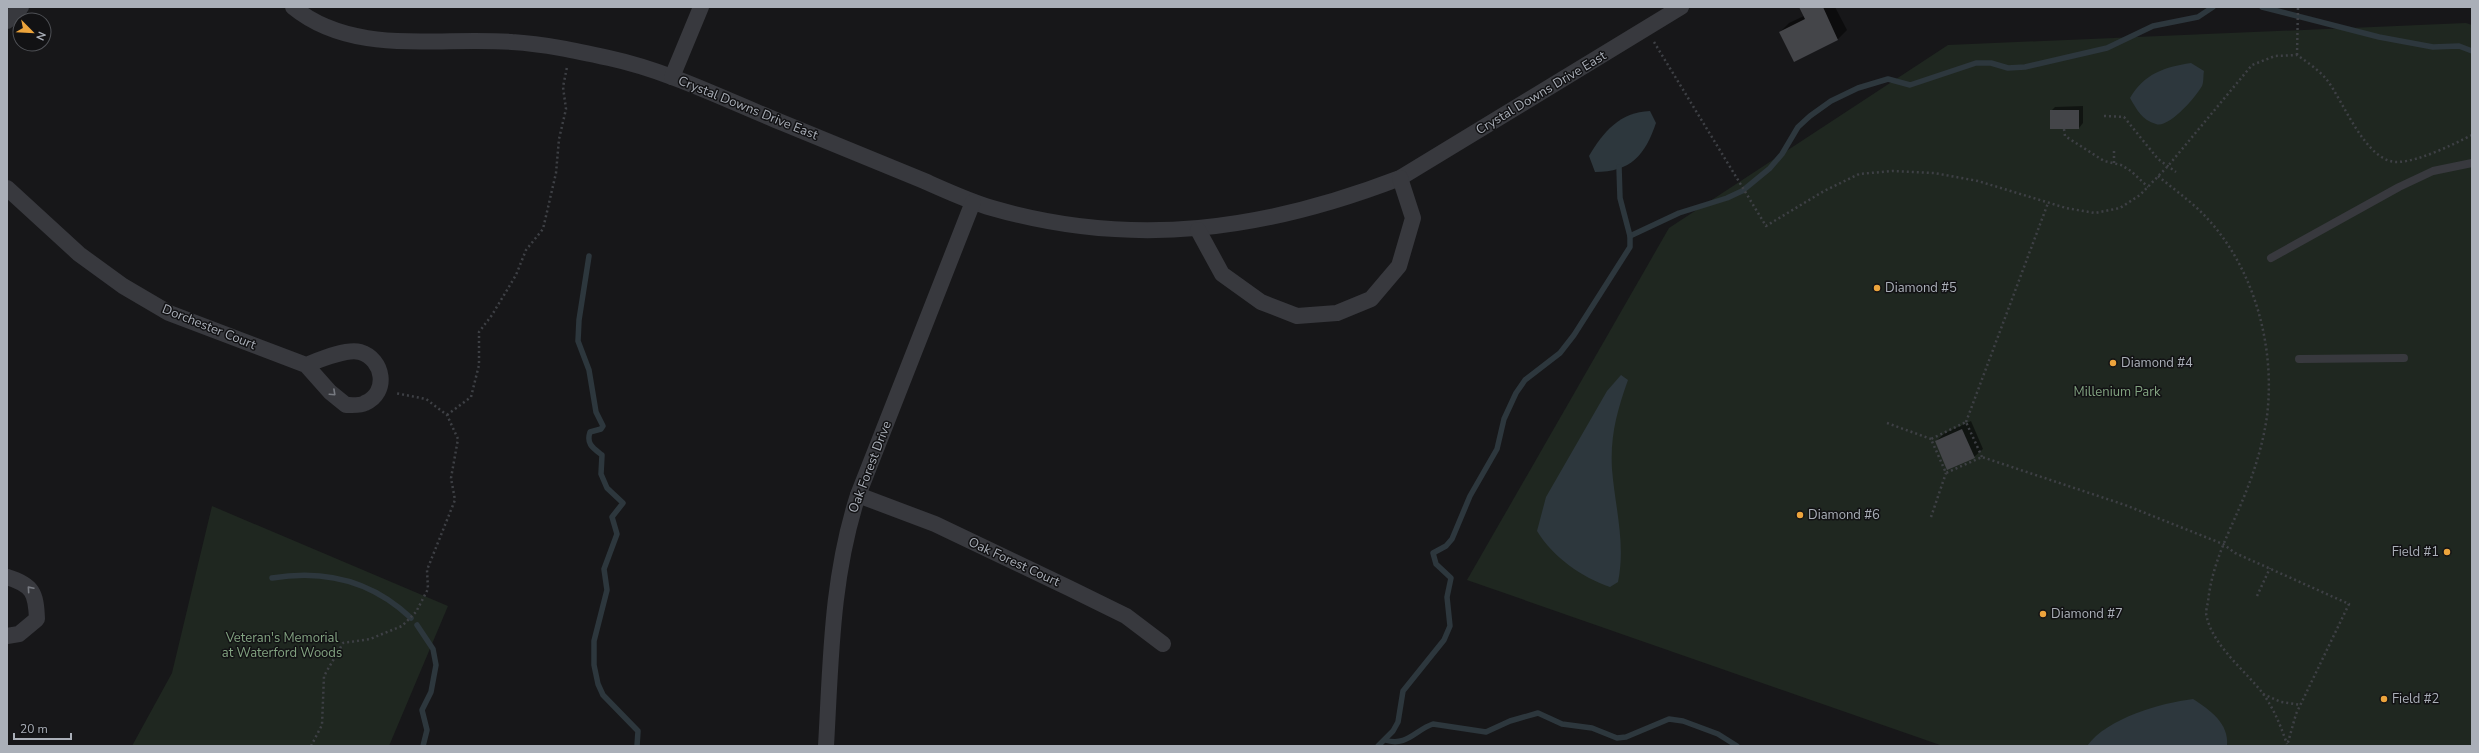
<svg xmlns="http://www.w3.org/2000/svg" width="2479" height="753" font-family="'Nunito Sans',sans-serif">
<rect width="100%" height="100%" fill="#171719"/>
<!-- green -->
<g fill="#1f2720">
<polygon points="2466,23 2472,25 2472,746 1943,746 1467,580 1669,228 1948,45"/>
<polygon points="212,506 448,606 389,746 132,746 172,673"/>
</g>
<!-- water -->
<g fill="#2d373d">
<path d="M2191,63L2204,71C2203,75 2204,82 2202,86C2196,97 2168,129 2156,124C2142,120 2137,110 2130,98C2144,74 2164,67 2191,63Z"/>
<path d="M1650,111L1656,123C1645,155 1631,172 1595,172L1589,156C1603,132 1620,112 1650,111Z"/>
<path d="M1621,375L1628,380C1617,411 1610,436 1612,469C1615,507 1626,544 1618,582L1610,587C1581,577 1553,557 1537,531L1546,497L1607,391Z"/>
<path d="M2193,699C2210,710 2229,723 2227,746H2087C2107,718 2161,703 2193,699Z"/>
</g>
<!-- shadow -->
<g fill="#0007">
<polygon points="1800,7 1835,7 1847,30 1838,39 1794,60 1780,32 1789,23 1804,16"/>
<polygon points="2083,106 2083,123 2079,128 2051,111 2055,107"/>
<polygon points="1971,421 1983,449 1974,457 1936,441 1945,433"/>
</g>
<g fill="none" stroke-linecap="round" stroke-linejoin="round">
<!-- stream -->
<g stroke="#2d373d" stroke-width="5.5">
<polyline points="2262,7 2379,37 2433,47 2459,46 2472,51"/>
<polyline points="1630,236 1679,213 1727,198 1742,191 1770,168 1782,154 1798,127 1810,116 1831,101 1858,88 1888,79 1910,85 1976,63 1991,63 2008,68 2025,67 2107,48 2153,26 2198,17 2213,7"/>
<path d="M589,256L579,320L578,341L589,370L596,412L603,426L601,429L590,432C586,444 593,448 602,455L601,474L607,488L623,503L612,517L617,534L604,569L607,590L594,641V665L598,684L603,695L638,731L637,746"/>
<path d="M272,578C326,569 372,581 411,618"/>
<polyline points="417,625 433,649 436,665 431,692 422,710 427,730 423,746"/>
<path d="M1385,740C1407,747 1415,730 1433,724L1486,732L1510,721L1538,713L1562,724L1592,728L1617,738L1626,737L1669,719L1683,721L1718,734L1737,746"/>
<polyline points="1378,746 1393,731 1398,722 1403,691 1444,640 1450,626 1447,597 1451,578 1436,564 1433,553 1446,546 1452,539 1470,496 1497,449 1504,419 1516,393 1525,380 1560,353 1574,335 1630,247 1630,236 1620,198 1619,167"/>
</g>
</g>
<!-- building -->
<g fill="#444549">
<polygon points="1799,7 1823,7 1838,40 1794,62 1779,32 1805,19"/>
<rect x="2050" y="110" width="29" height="19"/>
<polygon points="1962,429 1975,458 1947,470 1935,441"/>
</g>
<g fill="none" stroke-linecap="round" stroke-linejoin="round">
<!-- path -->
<g stroke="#3e4045" stroke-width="2.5" stroke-dasharray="2 3" stroke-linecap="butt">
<path d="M1654,42L1766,226L1824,191L1859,174L1893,171L1934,173L1978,181L2066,208L2095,213L2120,208L2140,195L2168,166L2252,65L2275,56L2297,55C2307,62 2319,70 2327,80C2344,102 2366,163 2398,162C2420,161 2452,145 2472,135"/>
<polyline points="2297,55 2298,7"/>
<polyline points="2104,116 2124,117 2158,159 2176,172"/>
<polyline points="2064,129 2065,136 2104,161 2121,165 2131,171 2148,187"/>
<polyline points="2114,163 2114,149"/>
<path d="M2158,176C2171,187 2185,197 2198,209C2252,260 2276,343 2267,416C2262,452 2249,487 2234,520C2222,547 2211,572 2208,602C2207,607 2205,613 2207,618C2214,647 2247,672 2264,695C2275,711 2281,727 2287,744"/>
<polyline points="447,415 471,397 479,365 479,332 492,315 516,275 526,250 543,229 556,173 559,139 566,109 563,87 567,67"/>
<polyline points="1966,422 2048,203"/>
<polyline points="1887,423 1931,439"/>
<polyline points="1982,457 1966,422 1931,439 1946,473 1982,457 2125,505 2223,544 2235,553 2349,604 2296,714 2287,746"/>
<polyline points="1931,517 1946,473"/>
<polyline points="2257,596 2270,568"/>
<polyline points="2263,694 2281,702 2301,705"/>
<polyline points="311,746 322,725 324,676 343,643 370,639 402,626 416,612 428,589 427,570 455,500 451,478 458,439 447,415 426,399 395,393"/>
</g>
<!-- service -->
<g stroke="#38393e" stroke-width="8">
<polyline points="2271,258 2399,187 2433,171 2472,163"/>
<polyline points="2299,359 2404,358"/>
</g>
<!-- minor -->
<g stroke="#38393e" stroke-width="16">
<path d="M293,7C354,57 440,36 512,42C545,44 577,51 609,58C669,71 726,100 783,123C829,142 876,161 922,180C945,190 968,201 992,208C1134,249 1265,230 1400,178L1681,7"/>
<polyline points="7,21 21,7"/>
<polyline points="672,77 701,7"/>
<path d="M7,188L79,254L123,286L169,313L306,365L330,392L346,405C351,405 360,406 365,403C389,393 384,359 360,352C347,348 319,360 306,365"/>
<polyline points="1198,230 1222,274 1261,302 1297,316 1337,313 1371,299 1399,266 1413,218 1400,178"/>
<polyline points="858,495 935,524 1069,588 1126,616 1163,644"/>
<path d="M7,577C33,585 36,593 37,619L19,634L7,636"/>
<path d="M826,746C831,660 831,579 858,495L973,202"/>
</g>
</g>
<!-- one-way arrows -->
<defs><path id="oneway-chevron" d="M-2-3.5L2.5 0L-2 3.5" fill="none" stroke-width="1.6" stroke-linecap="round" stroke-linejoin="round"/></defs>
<g stroke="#777a81">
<use href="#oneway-chevron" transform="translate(333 393) rotate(43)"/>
<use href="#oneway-chevron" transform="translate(30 589) rotate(-131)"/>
</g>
<!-- markers -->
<g fill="#eca43c" stroke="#121214" stroke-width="1.5">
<circle cx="1877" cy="288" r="4"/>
<circle cx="2113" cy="363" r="4"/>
<circle cx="1800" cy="515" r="4"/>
<circle cx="2447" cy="552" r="4"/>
<circle cx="2043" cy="614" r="4"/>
<circle cx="2384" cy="699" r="4"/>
</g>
<g text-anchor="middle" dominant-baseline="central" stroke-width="3" stroke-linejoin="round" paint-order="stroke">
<!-- street labels -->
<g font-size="13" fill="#aaafb8" stroke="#121214">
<text transform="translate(1541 93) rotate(-31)">Crystal Downs Drive East</text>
<text transform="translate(748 108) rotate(22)">Crystal Downs Drive East</text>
<text transform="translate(209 327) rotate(22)">Dorchester Court</text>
<text transform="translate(870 467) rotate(-69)">Oak Forest Drive</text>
<text transform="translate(1014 562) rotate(25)">Oak Forest Court</text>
</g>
<!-- poi labels -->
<g font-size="13" fill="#aaafb8" stroke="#121214" text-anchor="start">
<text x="1885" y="288">Diamond #5</text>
<text x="2121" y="363">Diamond #4</text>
<text x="1808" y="515">Diamond #6</text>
<text x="2439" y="552" text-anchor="end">Field #1</text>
<text x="2051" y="614">Diamond #7</text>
<text x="2392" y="699">Field #2</text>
</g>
<!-- park labels -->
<g font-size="13" fill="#82a381" stroke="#121214">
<text x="2117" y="392">Millenium Park</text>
<text x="282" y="638">Veteran's Memorial<tspan x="282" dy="15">at Waterford Woods</tspan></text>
</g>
</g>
<!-- border -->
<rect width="2479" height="753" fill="none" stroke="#aaafb8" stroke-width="16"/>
<!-- north arrow -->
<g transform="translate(32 32) rotate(114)"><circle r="19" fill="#121214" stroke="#4f5156"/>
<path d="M0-3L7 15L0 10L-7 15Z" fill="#eca43c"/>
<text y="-6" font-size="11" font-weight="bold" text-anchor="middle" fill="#aaafb8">N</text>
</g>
<!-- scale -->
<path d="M14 733v6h57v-6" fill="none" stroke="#aaafb8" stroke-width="2"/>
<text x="20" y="733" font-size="12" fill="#aaafb8" stroke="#121214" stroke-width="3" paint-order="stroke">20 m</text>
</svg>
